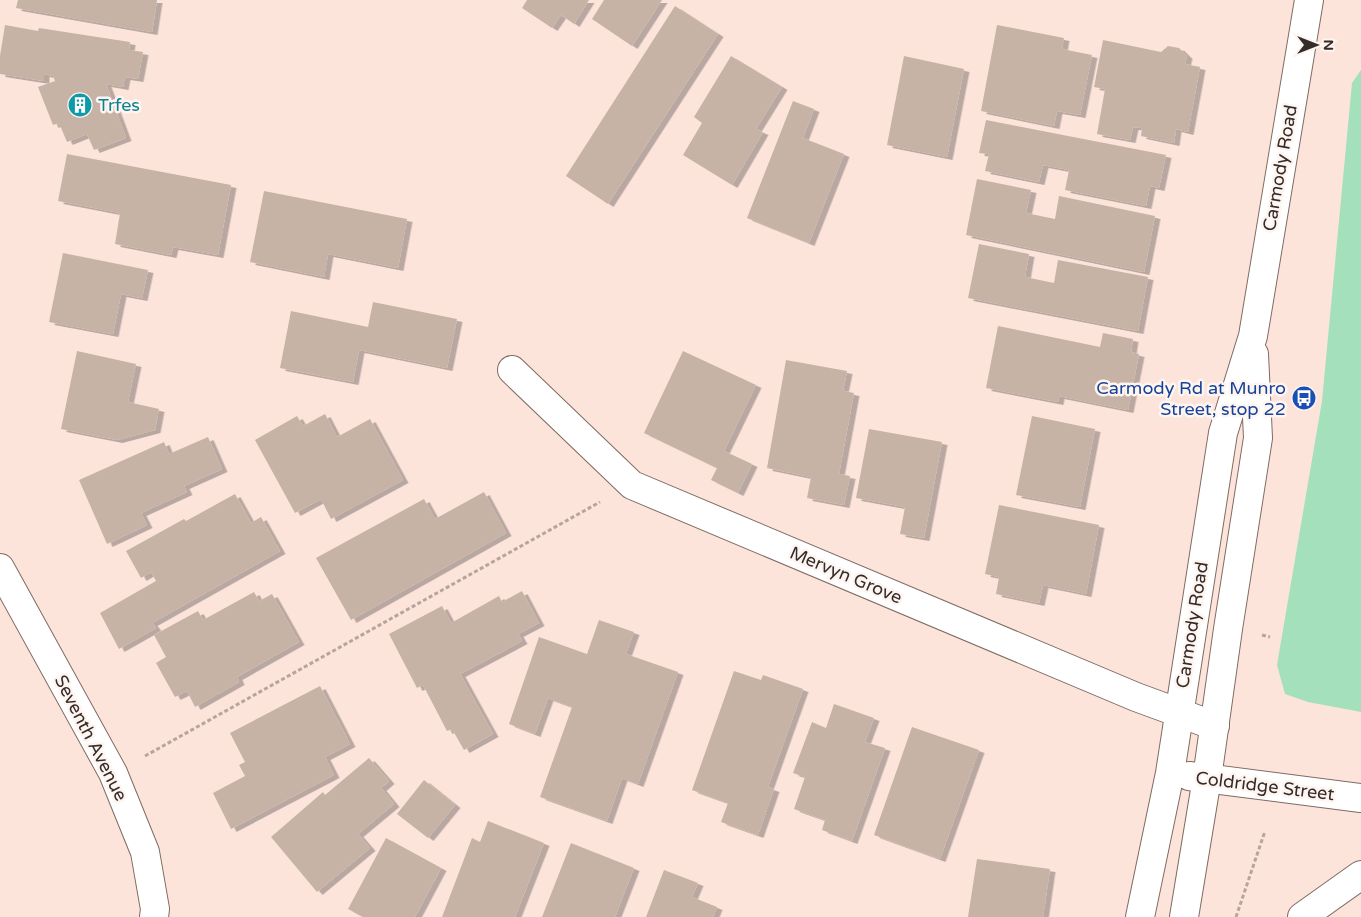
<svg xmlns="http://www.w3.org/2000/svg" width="1361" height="917" font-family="'Varela Round',sans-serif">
<defs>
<filter id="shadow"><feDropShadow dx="5.5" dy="3" stdDeviation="0" flood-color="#0004"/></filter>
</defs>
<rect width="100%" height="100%" fill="#fce4db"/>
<!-- green -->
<polygon fill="#a4e0bc" points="1361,70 1361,712 1308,702 1285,694 1277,665 1322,401 1352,83"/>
<!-- building -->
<g fill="#c6b3a6" filter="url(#shadow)">
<polygon points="18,0 157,0 152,32 16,8"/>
<polygon points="527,0 589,0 574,24 561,15 552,28 522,8"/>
<polygon points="604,0 662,0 632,46 592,19"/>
<polygon points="675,6 718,34 608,204 566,176"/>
<polygon points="5,25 38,31 39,28 130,42 129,50 143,52 138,79 125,77 123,87 106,84 126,138 94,150 87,134 67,142 59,123 53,125 38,87 55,81 53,76 44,74 44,81 0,74 0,56"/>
<polygon points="997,25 1064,38 1062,49 1092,55 1080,115 1057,111 1054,126 981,111"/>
<polygon points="1103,40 1161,52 1168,46 1179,48 1187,56 1185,64 1200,67 1188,132 1176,129 1174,143 1141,136 1142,128 1133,127 1130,140 1097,134 1105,89 1094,87"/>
<polygon points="731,56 782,87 756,129 763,132 732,185 683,155 702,123 694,117"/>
<polygon points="904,56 964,69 947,157 887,145"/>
<polygon points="793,101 814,109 803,138 844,154 809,243 747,218"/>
<polygon points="986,120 1166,155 1159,188 1150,186 1146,206 1065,190 1069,170 1043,165 1039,182 985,171 989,154 979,153"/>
<polygon points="67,154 231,185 218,255 173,247 171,255 115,244 120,213 58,201"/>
<polygon points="977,179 1031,190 1026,213 1055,219 1059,196 1155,216 1144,272 966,235"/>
<polygon points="264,191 407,219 398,268 328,254 324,277 250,262"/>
<polygon points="979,244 1029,254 1025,277 1054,283 1058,260 1148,277 1138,331 968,298"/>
<polygon points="63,253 148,270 142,298 121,294 113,334 49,322"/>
<polygon points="373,302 457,319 447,368 359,350 353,382 280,368 291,311 368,327"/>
<polygon points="998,326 1100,347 1103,333 1133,339 1131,352 1139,354 1128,410 1059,396 1058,402 986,388"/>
<polygon points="77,351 136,364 128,402 159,409 155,430 117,440 61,429"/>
<polygon points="683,351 756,385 724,451 752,464 738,493 711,480 717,468 644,433"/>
<polygon points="786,360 847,371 843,391 854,393 839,474 850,476 844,505 807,498 811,477 767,468"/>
<polygon points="325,414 337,437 370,419 403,480 331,519 321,499 295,513 255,440 297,416 303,426"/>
<polygon points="1032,416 1095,429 1080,507 1016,495"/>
<polygon points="869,429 942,442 924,538 900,534 905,507 856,498"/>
<polygon points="208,437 222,469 184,486 187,492 141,513 147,525 107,544 79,480 164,442 169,454"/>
<polygon points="484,492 506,533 351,620 316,558 424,499 435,519"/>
<polygon points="235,494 251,523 261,517 280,551 152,623 156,628 119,649 100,613 156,581 151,572 141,578 126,551 184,519 186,521"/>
<polygon points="999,505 1099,525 1086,594 1043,585 1039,603 996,594 999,577 985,574"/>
<polygon points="522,591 539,623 518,634 522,641 460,674 493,734 464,750 452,729 447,731 423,685 417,688 389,634 442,606 451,623 499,596 502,602"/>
<polygon points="254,592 259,601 272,594 299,642 237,677 239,682 195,707 187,691 175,697 156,663 166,657 154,635 198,611 203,620"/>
<polygon points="599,620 634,632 626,654 678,672 638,784 622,778 607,821 540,797 572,707 548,698 535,734 509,724 539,637 587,654"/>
<polygon points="734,671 761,680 763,675 803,689 768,787 774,789 758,835 721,822 728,803 692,790"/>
<polygon points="320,686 350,744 325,757 334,775 231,829 213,793 245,776 239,765 245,762 230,733"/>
<polygon points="834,704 874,718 865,742 885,748 852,841 822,830 825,820 794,809 805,777 793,773 812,722 826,728"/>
<polygon points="912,727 979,750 940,859 874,835"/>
<polygon points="369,758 389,781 381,788 394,804 358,834 370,848 317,892 271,837 323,792 325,795"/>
<polygon points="424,780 455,805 428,838 397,814"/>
<polygon points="488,821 544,843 515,917 442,917 472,838 480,842"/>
<polygon points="386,838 441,868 415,917 363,917 348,909"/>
<polygon points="571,843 634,868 615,917 542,917"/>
<polygon points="977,859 1050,869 1043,917 968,917"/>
<polygon points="664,870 698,883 692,897 717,907 713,917 646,917"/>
</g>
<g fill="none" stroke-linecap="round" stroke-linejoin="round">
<defs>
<g id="street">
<polyline points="512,370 632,485 1136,697 1215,726"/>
<polyline points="0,568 113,773 145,852 155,909 154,917"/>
</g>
<g id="secondary">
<polyline points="1189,776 1361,798"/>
<polyline points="1140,917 1170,773 1223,433 1253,336 1309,0"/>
<polyline points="1184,917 1207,778 1228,629 1258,438 1254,354"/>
<polyline points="1302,917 1361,875"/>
</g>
</defs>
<!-- street casing -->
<use href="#street" stroke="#7f6b62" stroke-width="30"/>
<!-- secondary casing -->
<use href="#secondary" stroke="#7f6b62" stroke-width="30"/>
<!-- path -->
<g stroke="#b7a49d" stroke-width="3" stroke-dasharray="4 2.5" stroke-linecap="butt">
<polyline points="1262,635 1270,637"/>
<polyline points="145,756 600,502"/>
<polyline points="1236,917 1265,831"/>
</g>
<!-- street -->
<use href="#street" stroke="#fff" stroke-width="28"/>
<!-- secondary -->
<use href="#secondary" stroke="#fff" stroke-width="28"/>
</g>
<!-- icons -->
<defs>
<symbol id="building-disc" viewBox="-11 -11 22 22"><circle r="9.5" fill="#0f9aa8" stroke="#fef5f1"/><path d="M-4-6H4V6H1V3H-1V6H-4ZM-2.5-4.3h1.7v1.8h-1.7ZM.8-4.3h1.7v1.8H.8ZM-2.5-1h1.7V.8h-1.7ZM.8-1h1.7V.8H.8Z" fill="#fff"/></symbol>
<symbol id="bus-disc" viewBox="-11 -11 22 22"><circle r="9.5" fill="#1a4fb4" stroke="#fef5f1"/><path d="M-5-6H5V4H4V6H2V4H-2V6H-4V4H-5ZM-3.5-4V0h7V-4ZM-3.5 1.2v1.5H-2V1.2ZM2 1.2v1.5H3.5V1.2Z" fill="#fff"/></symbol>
</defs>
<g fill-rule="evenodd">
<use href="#building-disc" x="66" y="91" width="28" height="28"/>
<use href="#bus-disc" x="1290" y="384" width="28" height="28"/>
</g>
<g text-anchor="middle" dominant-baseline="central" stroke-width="5" stroke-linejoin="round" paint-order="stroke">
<!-- culture labels -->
<g font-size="18" fill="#0d838f" stroke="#fef5f1" text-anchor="start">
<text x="98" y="105">Trfes</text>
</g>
<!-- street labels -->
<g font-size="18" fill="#352c29" stroke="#fef5f1">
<text transform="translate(1280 168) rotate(-80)">Carmody Road</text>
<text transform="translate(846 575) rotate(23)">Mervyn Grove</text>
<text transform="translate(1192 625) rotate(-81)">Carmody Road</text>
<text transform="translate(91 738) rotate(63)">Seventh Avenue</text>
<text transform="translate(1265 786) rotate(7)">Coldridge Street</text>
</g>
<!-- transit labels -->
<g font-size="18" fill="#164399" stroke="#fef5f1" text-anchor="end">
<text x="1286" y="388">Carmody Rd at Munro<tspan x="1286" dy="21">Street, stop 22</tspan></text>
</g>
</g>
<!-- north arrow -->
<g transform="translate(1316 45) rotate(90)" stroke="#fef5f1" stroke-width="4" paint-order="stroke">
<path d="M0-4L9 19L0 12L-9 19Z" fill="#352c29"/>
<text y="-8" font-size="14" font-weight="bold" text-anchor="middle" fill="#352c29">N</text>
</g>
</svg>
